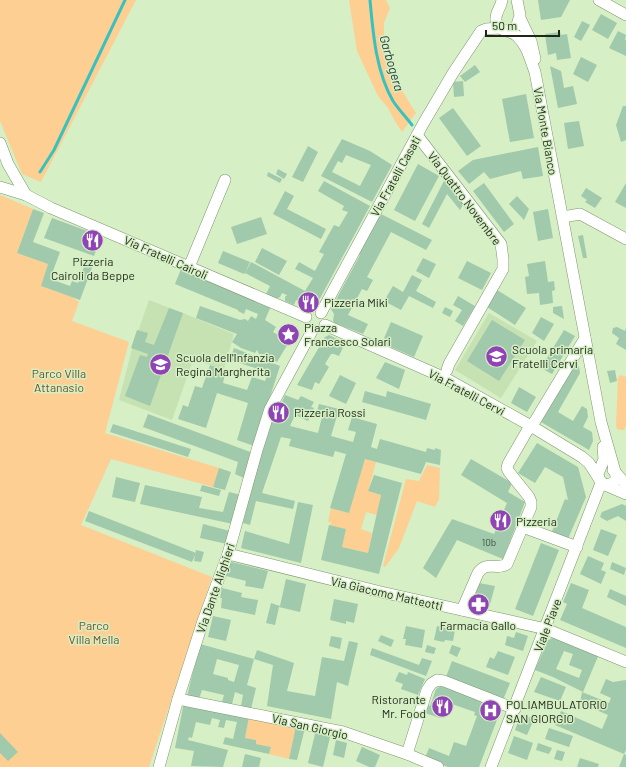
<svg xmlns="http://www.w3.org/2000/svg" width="626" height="767" font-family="Barlow,sans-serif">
<rect width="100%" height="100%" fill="#d6efc5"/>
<!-- built -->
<g fill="#c6e2b3">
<polygon points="149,300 183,313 234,334 224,369 193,360 172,420 119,400 132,349"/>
<polygon points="489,313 537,341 501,398 455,370"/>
</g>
<!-- green -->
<g fill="#fecf93">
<polygon points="0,0 136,0 41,182 22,174 0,121"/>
<polygon points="349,0 386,0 390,8 384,23 384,48 391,73 416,113 402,132 396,123 388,108 378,96 357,51"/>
<polygon points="0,195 33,209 17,253 48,264 41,286 72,297 79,302 72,321 129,342 105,433 219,468 213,487 111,459 81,525 212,577 149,767 0,767"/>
<polygon points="621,375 626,377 626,426 624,430 621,430 617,429 616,425 618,378 619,376"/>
<polygon points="365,459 376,462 368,491 381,495 377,515 366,512 361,529 372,533 368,553 342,547 346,529 330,526 331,522 328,522 331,508 349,513"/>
<polygon points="427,465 440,468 439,499 435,507 417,501 399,548 385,567 383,566 406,479 419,481"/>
<polygon points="249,717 296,726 289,759 269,754 271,747 256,744 256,740 245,738"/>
</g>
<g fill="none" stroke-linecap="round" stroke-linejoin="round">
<!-- stream -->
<g stroke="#37c2bf" stroke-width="3">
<path d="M370,0C373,33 376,72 393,101C399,110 406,117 412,125"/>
<polyline points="40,172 54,150 125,0"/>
</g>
</g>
<!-- building -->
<g fill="#a0caab" fill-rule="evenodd">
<polygon points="538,0 570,0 561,17 541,20"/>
<polygon points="601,14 617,23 608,39 592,30"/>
<polygon points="582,21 590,25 581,41 574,37"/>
<polygon points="618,31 626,35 625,40 626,40 626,56 609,48"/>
<polygon points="560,32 561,35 567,34 571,58 557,60 556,53 548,55 545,34"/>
<polygon points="581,57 597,65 588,82 573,74"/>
<polygon points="475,65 480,72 465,82 460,76"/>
<polygon points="550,66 561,71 564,88 573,86 577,104 558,108"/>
<polygon points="463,81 464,96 454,97 453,82"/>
<polygon points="526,94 534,138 510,142 502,99"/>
<polygon points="623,106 626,106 626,140 621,142 616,125"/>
<polygon points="453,108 481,146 467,156 439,118"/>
<polygon points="579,121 584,146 568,149 564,123"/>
<path d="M342,139L370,151L392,165L372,202L321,176ZM346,155L371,165L360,186L332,172L338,161L342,163Z"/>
<polygon points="308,146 318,152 303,182 292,177"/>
<polygon points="538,147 543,176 523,179 521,171 490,179 484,172 469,184 458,171 473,160"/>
<polygon points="418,164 439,176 415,221 394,210"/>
<polygon points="278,169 287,174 284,179 276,174"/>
<polygon points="268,172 282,179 280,183 267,176"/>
<polygon points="445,179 464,203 460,210 447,194 429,228 422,224"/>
<polygon points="324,181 370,206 318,302 313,301 310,302 307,306 296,300 294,305 285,301 285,297 287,295 282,293 280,297 276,299 266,294 270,286 245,273 244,274 218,263 223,251 250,262 245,273 251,262 305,291 313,278 295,269 299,262 315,271 324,254 319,252 334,225 339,227 348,212 342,210 344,206 318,191"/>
<polygon points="484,183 514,224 504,232 473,191"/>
<polygon points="626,183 626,208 615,202"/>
<polygon points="586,188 602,198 595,208 585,202 587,200 581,196"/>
<polygon points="285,191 294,196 287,209 326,229 321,239 273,214"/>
<polygon points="517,196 529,209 524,220 509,204"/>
<polygon points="33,209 44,213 33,242 60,252 50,279 70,286 72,281 78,283 87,259 94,262 80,300 41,286 48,264 17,253"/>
<polygon points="548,209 553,238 538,241 533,212"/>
<polygon points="381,214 432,240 426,250 391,232 367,277 373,280 367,291 362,289 348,315 368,324 363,334 335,323 333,321 334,314 331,309 360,255 358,255"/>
<polygon points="261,217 267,234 237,244 231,227"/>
<polygon points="52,218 101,236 94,256 44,238"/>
<polygon points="583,235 587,258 583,258 578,236"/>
<polygon points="262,248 287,261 279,275 255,262"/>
<polygon points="423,258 436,264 429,278 416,271"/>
<polygon points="467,261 491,273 482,290 458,278"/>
<polygon points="545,261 548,282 554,281 555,290 552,291 553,303 540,305 539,293 527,294 525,277 529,276 527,264"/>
<polygon points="181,269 271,306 265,320 276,327 273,332 289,342 277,362 264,354 259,354 257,350 255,353 241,348 232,342 237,334 196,318 200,306 240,320 245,319 248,321 251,316 256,319 258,314 246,309 244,314 238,311 238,310 175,284"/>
<polygon points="412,275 422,280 416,291 436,302 433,308 409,296 401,310 384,301 393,286 403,292"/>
<polygon points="497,290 526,308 515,325 487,307"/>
<polygon points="458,296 475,306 463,326 455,321 462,310 453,305"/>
<polygon points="562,306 564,319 553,313 553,307"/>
<polygon points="445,307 453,311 450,317 442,313"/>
<polygon points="169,308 183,313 150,406 125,396 140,355 147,357 148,354 131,348 137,330 148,333 145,342 154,345"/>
<polygon points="541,317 554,324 544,341 532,333"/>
<polygon points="492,320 525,340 499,381 467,361"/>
<polygon points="391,322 423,336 414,357 382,343"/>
<polygon points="617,327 625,331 626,328 626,350 616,344 619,338 612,333 613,328"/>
<polygon points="564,330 575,336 552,374 541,368"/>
<polygon points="329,335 345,343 339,356 334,354 331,354 325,364 329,367 319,384 315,382 312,390 297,385 325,337"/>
<polygon points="234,348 280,366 254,446 237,440 248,403 217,393 206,428 178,419 183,405 188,407 195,386 202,388 210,365 226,370 223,383 247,390 252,377 265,381 268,372 230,360"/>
<polygon points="385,362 405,370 399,389 376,378"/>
<polygon points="575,364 579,367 580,373 558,412 573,421 582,406 587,409 588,417 583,427 592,432 593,441 589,450 541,422"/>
<polygon points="615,370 617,381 610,383 607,371"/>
<polygon points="340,375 356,383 346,404 329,396"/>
<polygon points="519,387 536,397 527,412 511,403"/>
<polygon points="365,391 386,397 387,391 431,404 426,420 362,402"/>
<polygon points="285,395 298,400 301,396 314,402 311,407 314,408 308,421 295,415 290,426 318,433 322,417 316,415 319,404 339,409 331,436 353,442 356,432 348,430 352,417 377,424 371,447 377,449 380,439 426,452 427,448 435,450 435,448 441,450 440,465 426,462 421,474 365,459 349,513 330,508 346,454 335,451 333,457 289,446 291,439 281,437 262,493 295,501 293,509 256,501 250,525 243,523 262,450 276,408 279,409"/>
<polygon points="148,414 253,453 246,479 235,474 238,462 143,427"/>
<polygon points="113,424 191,449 188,457 110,432"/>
<polygon points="537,443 578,467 586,497 567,541 551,534 565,499 573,502 568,500 563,477 545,467 535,483 518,473"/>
<polygon points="471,459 512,483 508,492 525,502 503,559 457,540 436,578 423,568 452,519 494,534 507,503 461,475"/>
<polygon points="219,468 231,472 225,490 213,487"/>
<polygon points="374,475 402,483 379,574 321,560 329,525 346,529 342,547 368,553 381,495 368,491"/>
<polygon points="116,477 140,483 135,502 112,497"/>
<polygon points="145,485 202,497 199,508 223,512 229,492 241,495 233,524 140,504"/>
<polygon points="202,485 221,490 219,496 200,491"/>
<polygon points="298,502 313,505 301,563 241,548 245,531 289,544"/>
<polygon points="622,504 626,506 626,521 618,516 607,521 600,517 602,512"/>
<polygon points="89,511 196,553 192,562 85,521"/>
<polygon points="203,524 230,531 227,544 200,538"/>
<polygon points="601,529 617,535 608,556 593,550"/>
<polygon points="541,543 559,550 533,616 515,609"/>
<polygon points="196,550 204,552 201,562 194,561"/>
<polygon points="588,556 604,563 601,570 606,572 601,584 580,574"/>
<polygon points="232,562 268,571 263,589 245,586 246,581 226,576 229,565"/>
<polygon points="612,562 626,568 624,575 610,569"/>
<polygon points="286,579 306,584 300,612 279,607 275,625 266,623 271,603 280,606"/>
<polygon points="479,583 495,586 489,608 477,606 472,601"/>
<polygon points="571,583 589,590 582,608 626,627 626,648 560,620 567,604 563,602"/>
<polygon points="222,588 242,593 241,597 258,600 255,615 221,608 222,598 220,598"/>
<polygon points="610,589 626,596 626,606 607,597"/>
<polygon points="334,599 358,604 354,623 346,621 346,624 330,620"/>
<polygon points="213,616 231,620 226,641 208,637"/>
<polygon points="406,626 425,630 422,648 405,645 406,639 403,639"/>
<polygon points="437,626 455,630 453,641 445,640 444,642 434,640"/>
<polygon points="516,632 528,636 523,651 505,645 507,636 514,638"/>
<polygon points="381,635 394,640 391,647 378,641"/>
<polygon points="331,636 342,638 340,649 329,646"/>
<path d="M555,637L599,654L583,692L553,677L535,670L548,640ZM564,651L573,654L569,665L582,670L579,678L556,669Z"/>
<polygon points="349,641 358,643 348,686 337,682 331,719 267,706 273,665 254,659 257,650 294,663 287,691 315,696 322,657 344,661"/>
<path d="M200,644L254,659L247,685L256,688L251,709L241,706L243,695L235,692L232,704L222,702L224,695L202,690L199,699L187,696ZM217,659L239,665L234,682L228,680V678L213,674Z"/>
<polygon points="427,645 436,648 434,654 425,652"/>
<polygon points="452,645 461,648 457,657 449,653"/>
<polygon points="372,648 419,665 422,658 432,661 426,676 370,655"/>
<polygon points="498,651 515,657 508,675 486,667 490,657 494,659"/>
<polygon points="452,661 510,683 503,700 446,677"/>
<polygon points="399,672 407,675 408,672 425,679 418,695 401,689 403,684 395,681"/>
<polygon points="541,677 566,687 560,701 534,692"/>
<polygon points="606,679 613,682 626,680 626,750 624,754 555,725 561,711 602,729 608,715 580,703 582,692 609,703 611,698 600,693"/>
<polygon points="441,686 496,706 500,712 479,767 448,767 425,758 429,748 449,756 454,742 466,746 477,716 474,715 475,712 446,702 440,718 425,713 428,705 430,706 436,689"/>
<polygon points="184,702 249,717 245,738 256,740 256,744 271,747 269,754 223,744 225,737 233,739 237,722 226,720 224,728 218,727 220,720 212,718 210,725 196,722 192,738 189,737 188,740 228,750 223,767 191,766 194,751 175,748"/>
<polygon points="521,714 534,719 527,735 515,730"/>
<polygon points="296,726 305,728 297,760 289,759"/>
<polygon points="549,728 573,736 569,747 545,739"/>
<polygon points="316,730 331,733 323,767 308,763"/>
<polygon points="0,733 18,752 8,761 0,753"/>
<polygon points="514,736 533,743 527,760 508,753"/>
<polygon points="336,740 347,743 344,758 333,755"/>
<polygon points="538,743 552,748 549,754 536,750"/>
<polygon points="362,747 380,755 375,767 369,767 356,761"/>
<polygon points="557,750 565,752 562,761 554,759"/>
<polygon points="245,754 261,758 259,767 242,767"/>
<polygon points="624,754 626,755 626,767 619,767"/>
<polygon points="580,758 599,764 598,767 577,767"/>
</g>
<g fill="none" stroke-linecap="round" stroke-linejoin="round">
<defs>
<g id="minor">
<path d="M502,0C501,8 495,12 496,20C497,33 509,29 517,36C527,45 530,59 535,72L601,422L616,475V479L613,483L605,485"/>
<polyline points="517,0 520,15 517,25"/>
<polyline points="599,0 626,15"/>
<polyline points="520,18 531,41 535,59"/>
<polyline points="417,135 501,244 503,259 503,269 449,364 447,370"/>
<polyline points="0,143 8,164 26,195"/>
<polyline points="0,187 26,195 51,208 306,317"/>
<polyline points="563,217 580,214 626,239"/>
<polyline points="189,267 225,180"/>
<polyline points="321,313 423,124 453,73 481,31 486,29 499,28"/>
<polyline points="325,325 445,378 531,426 582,457 589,463 598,477"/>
<polyline points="603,447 604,459 598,474 599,479 603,484 626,494"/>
<polyline points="613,470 626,484"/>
<polyline points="523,527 577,547"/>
<polyline points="228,554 381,592 546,629 626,662"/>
<path d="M462,610L478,573C487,560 496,571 507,564L531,507V502L529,497L509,472L507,468L508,464L527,431L535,421L585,338"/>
<polyline points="178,699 343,732 407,754 438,767"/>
<polyline points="407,754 427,690 431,684 437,680 444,681 515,709"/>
<polyline points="159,767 178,699 203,621 228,554 257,450 270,409 312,331"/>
<polyline points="491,767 601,483"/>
</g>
</defs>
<!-- minor casing -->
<use href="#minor" stroke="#7f966f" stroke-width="12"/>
<!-- minor -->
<use href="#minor" stroke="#fff" stroke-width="11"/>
</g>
<!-- icons -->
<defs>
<symbol id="restaurant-disc" viewBox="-11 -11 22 22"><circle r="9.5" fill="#8f43b5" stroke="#d6efc5"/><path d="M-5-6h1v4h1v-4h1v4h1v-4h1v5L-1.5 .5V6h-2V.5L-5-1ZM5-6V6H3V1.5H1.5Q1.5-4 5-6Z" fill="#fff"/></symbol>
<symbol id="sight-disc" viewBox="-11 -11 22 22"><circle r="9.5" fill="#8f43b5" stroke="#d6efc5"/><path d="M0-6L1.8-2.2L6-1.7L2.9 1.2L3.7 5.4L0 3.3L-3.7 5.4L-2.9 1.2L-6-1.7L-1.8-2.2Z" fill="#fff"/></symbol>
<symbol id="school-disc" viewBox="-11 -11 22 22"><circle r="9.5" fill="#8f43b5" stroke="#d6efc5"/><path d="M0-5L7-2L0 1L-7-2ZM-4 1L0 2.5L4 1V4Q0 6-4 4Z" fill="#fff"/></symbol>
<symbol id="pharmacy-disc" viewBox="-11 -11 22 22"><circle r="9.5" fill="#8f43b5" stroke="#d6efc5"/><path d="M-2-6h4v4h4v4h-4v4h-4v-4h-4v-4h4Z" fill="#fff"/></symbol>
<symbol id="hospital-disc" viewBox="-11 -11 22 22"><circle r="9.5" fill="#8f43b5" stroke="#d6efc5"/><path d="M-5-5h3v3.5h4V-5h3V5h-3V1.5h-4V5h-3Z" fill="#fff"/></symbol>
</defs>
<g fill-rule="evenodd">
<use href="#restaurant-disc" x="80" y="228" width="25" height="25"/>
<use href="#restaurant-disc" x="296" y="290" width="25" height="25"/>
<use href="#sight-disc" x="276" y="322" width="25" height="25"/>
<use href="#school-disc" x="484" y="344" width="25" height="25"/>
<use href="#school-disc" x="148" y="352" width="25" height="25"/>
<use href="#restaurant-disc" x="266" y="400" width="25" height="25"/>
<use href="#restaurant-disc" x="488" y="508" width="25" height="25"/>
<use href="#pharmacy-disc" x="466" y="592" width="25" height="25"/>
<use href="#restaurant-disc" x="430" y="694" width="25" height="25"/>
<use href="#hospital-disc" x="478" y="698" width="25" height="25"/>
</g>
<g text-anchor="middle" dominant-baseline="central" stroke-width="3" stroke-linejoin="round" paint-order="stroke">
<!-- number labels -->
<g font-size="10" fill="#3e503d">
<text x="489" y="542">10b</text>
</g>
<!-- street labels -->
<g font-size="12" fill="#1e2718" stroke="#d6efc5">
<text transform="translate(546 131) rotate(80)">Via Monte Bianco</text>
<text transform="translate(395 176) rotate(-61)">Via Fratelli Casati</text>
<text transform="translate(465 198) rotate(53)">Via Quattro Novembre</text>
<text transform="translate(166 257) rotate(24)">Via Fratelli Cairoli</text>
<text transform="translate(467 392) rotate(28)">Via Fratelli Cervi</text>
<text transform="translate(215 588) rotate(-71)">Via Dante Alighieri</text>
<text transform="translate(387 593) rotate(13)">Via Giacomo Matteotti</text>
<text transform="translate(547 625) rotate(-69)">Viale Piave</text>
<text transform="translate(310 726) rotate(13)">Via San Giorgio</text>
</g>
<!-- poi labels -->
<g font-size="12" fill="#1e2718" stroke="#d6efc5" text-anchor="start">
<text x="93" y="261" text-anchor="middle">Pizzeria<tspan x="93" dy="14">Cairoli da Beppe</tspan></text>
<text x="324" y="302">Pizzeria Miki</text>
<text x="304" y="327">Piazza<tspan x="304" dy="14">Francesco Solari</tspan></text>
<text x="512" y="349">Scuola primaria<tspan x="512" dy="14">Fratelli Cervi</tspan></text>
<text x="176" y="357">Scuola dell'Infanzia<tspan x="176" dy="14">Regina Margherita</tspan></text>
<text x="294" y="412">Pizzeria Rossi</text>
<text x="516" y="521">Pizzeria</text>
<text x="478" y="625" text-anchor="middle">Farmacia Gallo</text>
<text x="426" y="699" text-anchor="end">Ristorante<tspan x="426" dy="14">Mr. Food</tspan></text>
<text x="506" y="704">POLIAMBULATORIO<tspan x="506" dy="14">SAN GIORGIO</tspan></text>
</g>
<!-- park labels -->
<g font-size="12" fill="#6f5129" stroke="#d6efc5">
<text x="59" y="373">Parco Villa<tspan x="59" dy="14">Attanasio</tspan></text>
<text x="94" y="625">Parco<tspan x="94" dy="14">Villa Mella</tspan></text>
</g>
<!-- water labels -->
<g font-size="13" font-style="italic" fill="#1d3938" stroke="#d6efc5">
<text transform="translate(392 63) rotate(74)">Garbogera</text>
</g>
</g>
<!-- scale -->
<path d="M486 30v6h73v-6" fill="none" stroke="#1e2718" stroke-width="2"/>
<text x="492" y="30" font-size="12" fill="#1e2718" stroke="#d6efc5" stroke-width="3" paint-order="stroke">50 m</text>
</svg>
